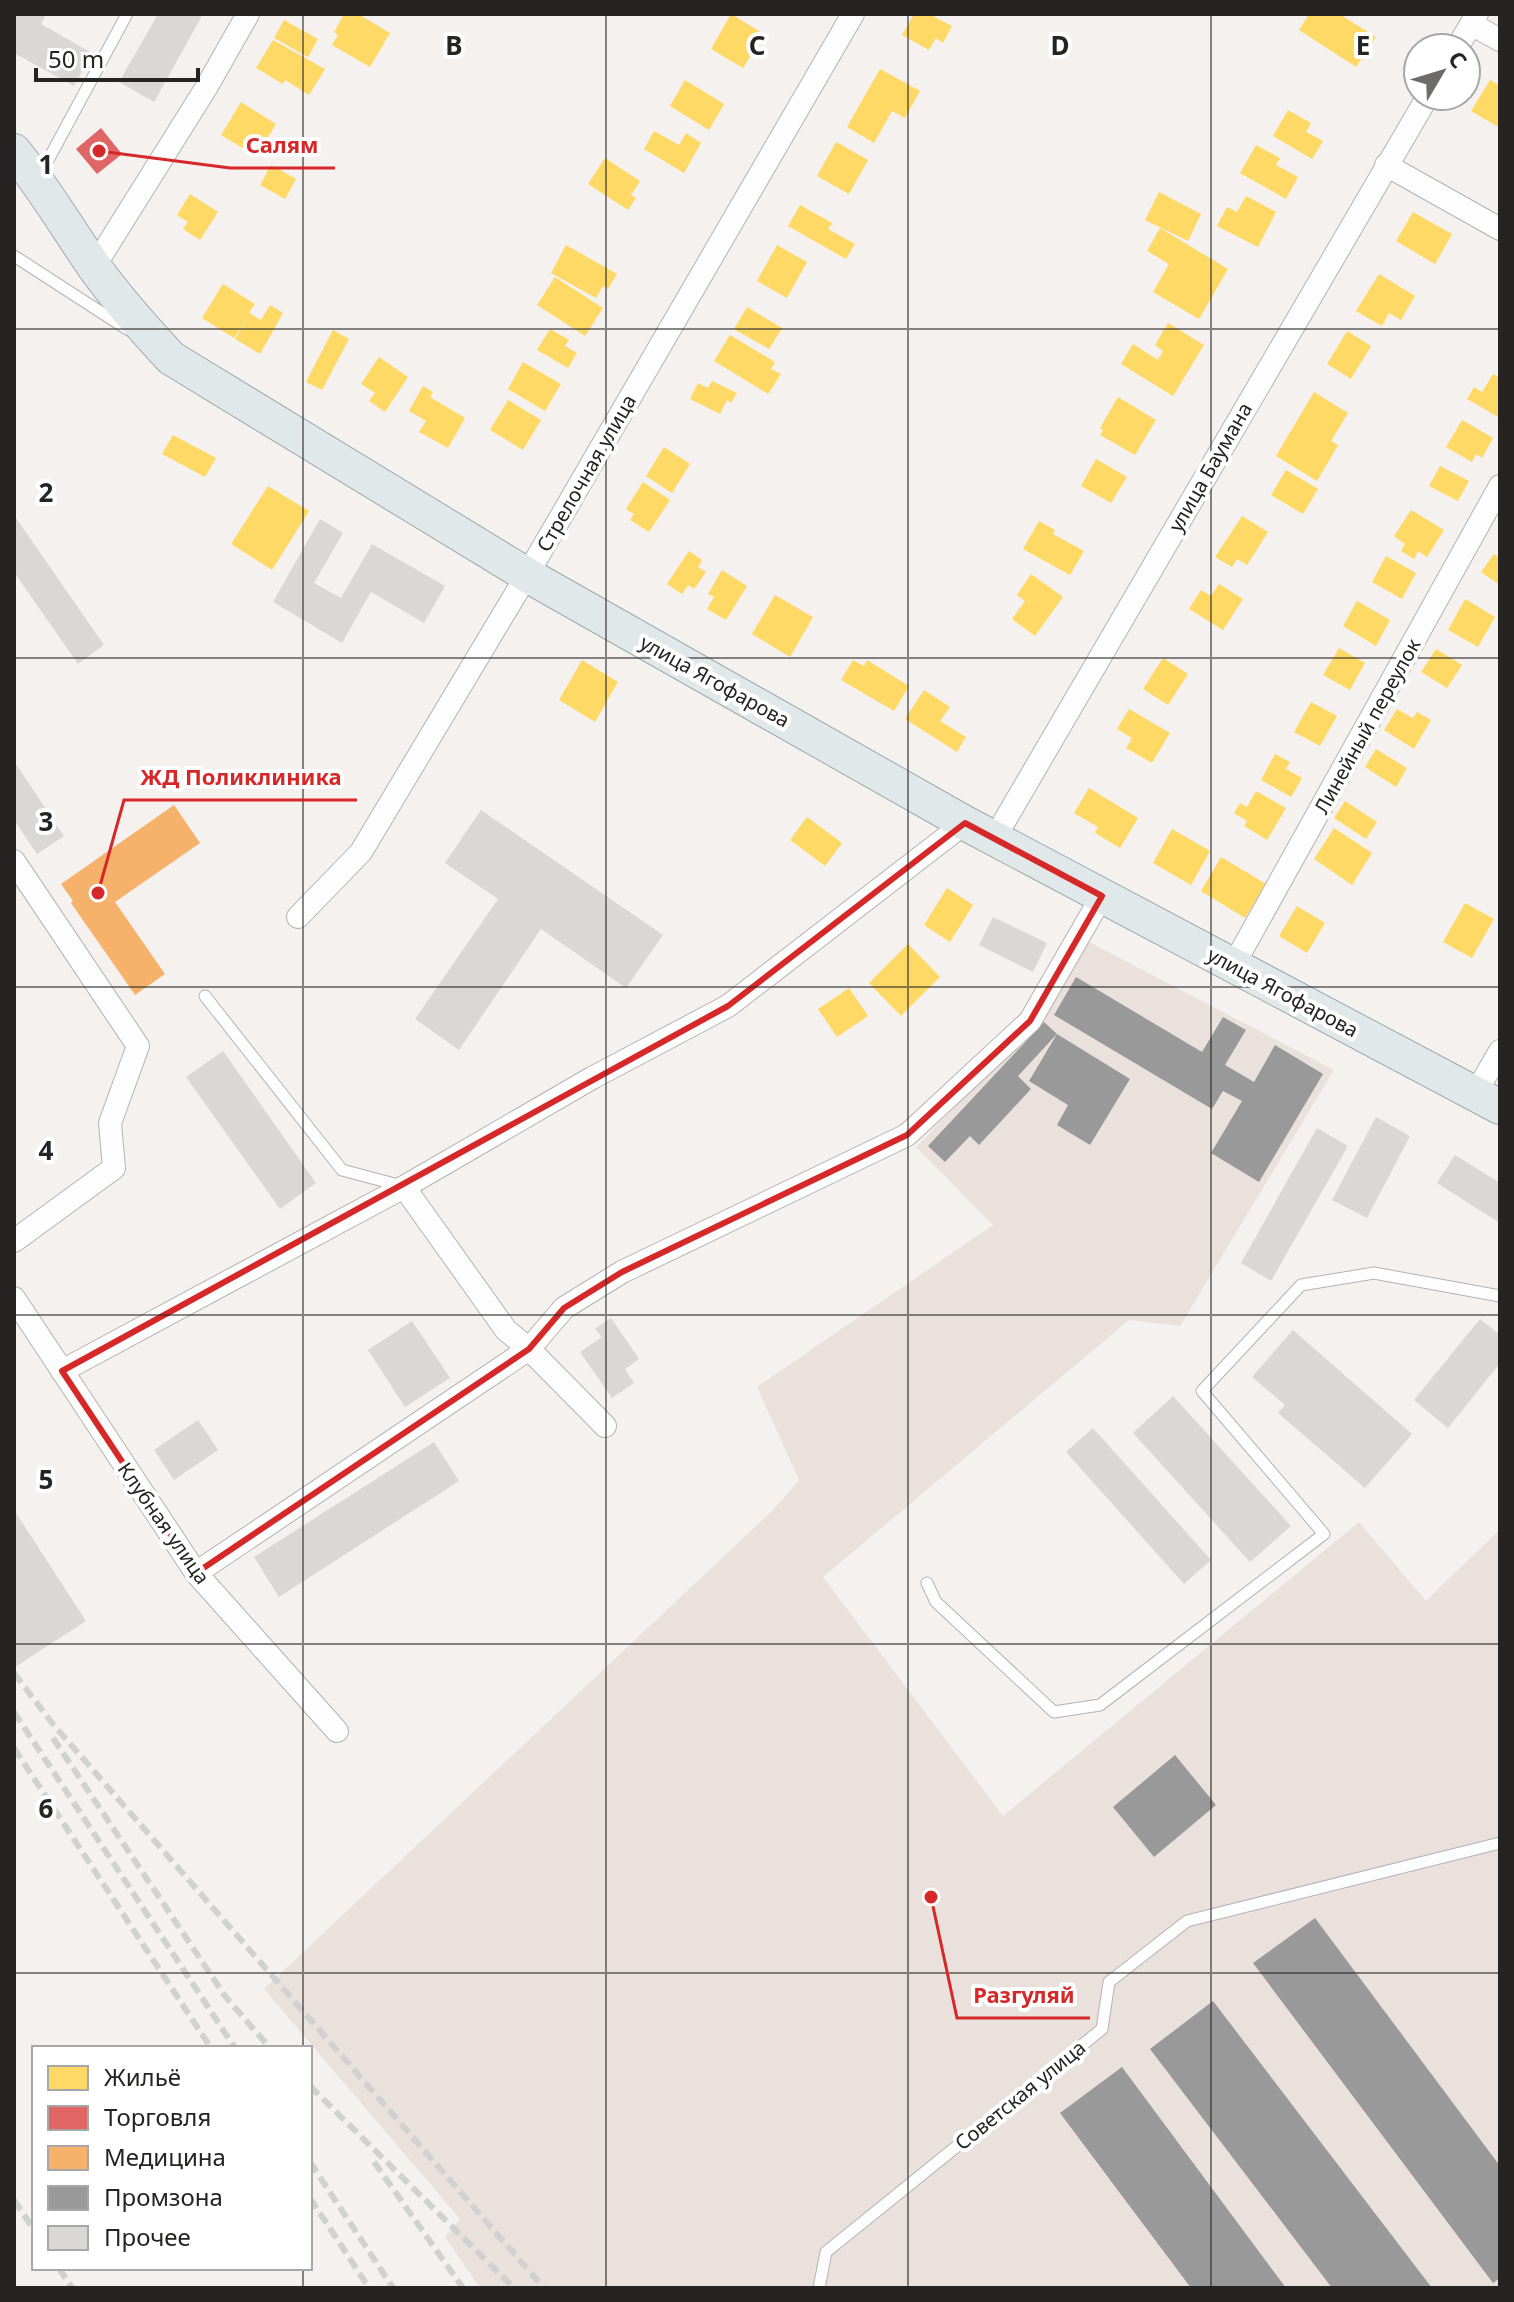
<svg xmlns="http://www.w3.org/2000/svg" width="1514" height="2302" font-family="'Noto Sans',sans-serif">
<rect width="100%" height="100%" fill="#f4f1ef"/>
<!-- built -->
<polygon fill="#eae1dc" points="1089,942 1334,1070 1180,1326 1129,1320 823,1577 1003,1816 1359,1522 1426,1601 1500,1529 1500,2288 480,2288 445,2237 460,2219 264,1989 773,1510 799,1480 757,1387 993,1225 916,1147 1028,1032"/>
<!-- homes -->
<g fill="#ffd966">
<polygon points="344,14 358,14 390,33 370,67 332,45 338,35 334,32"/>
<polygon points="731,14 764,34 743,68 711,49"/>
<polygon points="914,14 929,14 952,26 943,43 936,38 929,50 902,35"/>
<polygon points="1309,14 1339,14 1376,37 1356,67 1299,30"/>
<polygon points="284,20 318,39 308,57 274,38"/>
<polygon points="273,40 325,69 309,95 285,80 283,84 256,68"/>
<polygon points="880,69 920,91 905,118 892,111 874,143 847,127"/>
<polygon points="685,80 724,104 709,130 670,106"/>
<polygon points="1490,80 1500,86 1500,128 1471,111"/>
<polygon points="241,102 276,124 265,142 258,138 249,152 221,135"/>
<polygon points="1288,110 1311,123 1306,132 1323,141 1312,159 1273,136"/>
<polygon points="654,131 679,145 686,133 701,143 684,173 644,149"/>
<polygon points="836,142 868,160 849,194 817,176"/>
<polygon points="1256,145 1280,158 1276,165 1298,177 1286,199 1240,173"/>
<polygon points="605,158 640,181 631,195 636,198 628,210 588,184"/>
<polygon points="271,165 296,179 285,199 260,185"/>
<polygon points="1159,192 1201,214 1188,241 1145,220"/>
<polygon points="190,194 218,212 200,240 183,229 188,222 177,215"/>
<polygon points="1246,196 1276,212 1258,247 1217,226 1227,207 1237,212"/>
<polygon points="800,205 832,223 828,229 855,244 846,259 788,226"/>
<polygon points="1413,212 1452,234 1435,264 1396,241"/>
<polygon points="1160,228 1228,269 1199,319 1153,292 1169,264 1147,251"/>
<polygon points="566,245 617,274 608,289 603,286 596,298 551,273"/>
<polygon points="777,245 807,262 787,298 757,281"/>
<polygon points="1379,274 1415,296 1401,320 1389,313 1382,326 1356,311"/>
<polygon points="555,277 603,308 585,336 537,305"/>
<polygon points="223,284 255,304 249,313 261,320 270,305 283,313 260,354 235,339 247,319 234,338 202,318"/>
<polygon points="747,307 782,328 769,349 734,329"/>
<polygon points="1168,323 1204,345 1173,396 1121,364 1133,344 1158,360 1163,351 1155,345"/>
<polygon points="550,329 569,340 565,346 577,353 568,368 537,350"/>
<polygon points="333,330 349,339 322,390 306,382"/>
<polygon points="1347,331 1371,346 1351,379 1327,364"/>
<polygon points="730,335 775,362 771,369 781,374 768,394 714,361"/>
<polygon points="379,357 408,377 385,412 369,401 375,393 361,384"/>
<polygon points="523,362 561,384 545,411 508,389"/>
<polygon points="1493,374 1500,378 1500,418 1467,399 1474,387 1482,392"/>
<polygon points="712,381 737,393 731,403 727,400 720,414 690,399 698,383 708,388"/>
<polygon points="423,386 433,392 430,397 465,418 448,448 419,432 426,421 409,411"/>
<polygon points="1314,392 1348,413 1331,441 1338,445 1317,481 1276,456"/>
<polygon points="1118,397 1156,420 1135,455 1100,435 1103,430 1100,428"/>
<polygon points="508,400 541,420 523,450 490,430"/>
<polygon points="1462,420 1493,438 1482,458 1476,454 1472,462 1446,447"/>
<polygon points="173,435 216,458 205,477 162,454"/>
<polygon points="664,447 690,464 672,493 646,476"/>
<polygon points="1096,459 1127,477 1111,503 1081,486"/>
<polygon points="1440,466 1469,481 1458,501 1429,486"/>
<polygon points="1286,470 1318,489 1303,514 1271,495"/>
<polygon points="643,482 670,500 649,532 630,520 634,514 626,509"/>
<polygon points="268,486 309,511 272,570 231,544"/>
<polygon points="1411,510 1444,530 1427,557 1418,551 1414,559 1401,551 1405,544 1394,536"/>
<polygon points="1242,516 1268,532 1247,565 1237,559 1232,567 1215,557"/>
<polygon points="1039,521 1055,530 1053,534 1084,551 1070,575 1023,549"/>
<polygon points="689,551 702,560 698,567 706,572 694,589 688,585 682,594 667,584"/>
<polygon points="1494,554 1500,558 1500,585 1481,572"/>
<polygon points="1386,556 1416,573 1402,599 1372,582"/>
<polygon points="722,570 747,586 726,620 707,609 714,597 708,594"/>
<polygon points="1031,574 1063,597 1035,636 1012,619 1025,601 1017,595"/>
<polygon points="1219,584 1243,599 1223,630 1189,609 1201,590 1211,596"/>
<polygon points="775,595 813,617 790,657 752,634"/>
<polygon points="1465,599 1495,617 1478,647 1448,630"/>
<polygon points="1357,601 1390,620 1376,646 1343,626"/>
<polygon points="1339,648 1365,663 1350,690 1323,675"/>
<polygon points="1436,649 1462,665 1447,688 1421,672"/>
<polygon points="1163,658 1188,674 1168,705 1143,689"/>
<polygon points="582,660 618,682 595,722 559,700"/>
<polygon points="853,660 864,666 867,660 909,686 894,711 841,680"/>
<polygon points="924,690 950,707 940,721 966,737 957,752 905,719"/>
<polygon points="1311,702 1337,716 1320,746 1294,732"/>
<polygon points="1129,709 1170,733 1152,763 1126,748 1132,738 1117,729"/>
<polygon points="1397,709 1413,718 1417,712 1431,720 1414,749 1384,730"/>
<polygon points="1376,749 1407,768 1396,787 1365,767"/>
<polygon points="1275,754 1290,762 1286,769 1302,778 1291,797 1261,780"/>
<polygon points="1089,788 1138,818 1120,848 1095,833 1098,827 1074,813"/>
<polygon points="1256,791 1286,808 1267,840 1244,826 1247,821 1234,813 1240,803 1247,807"/>
<polygon points="1345,801 1377,822 1366,839 1334,818"/>
<polygon points="807,817 842,843 825,866 790,840"/>
<polygon points="1334,828 1372,853 1352,885 1314,859"/>
<polygon points="1172,829 1210,851 1191,885 1153,863"/>
<polygon points="1221,857 1266,884 1245,918 1201,891"/>
<polygon points="947,888 973,905 950,942 924,925"/>
<polygon points="1465,903 1494,919 1472,958 1443,942"/>
<polygon points="1297,906 1325,923 1307,953 1279,936"/>
<polygon points="908,944 940,977 901,1016 869,983"/>
<polygon points="849,988 868,1016 837,1037 818,1009"/>
</g>
<!-- shops -->
<polygon fill="#e06666" points="101,128 122,154 97,174 76,149"/>
<!-- health -->
<polygon fill="#f6b26b" points="174,805 200,843 115,902 165,974 135,995 71,903 73,901 61,884"/>
<!-- industry -->
<g fill="#999">
<polygon points="1076,977 1202,1052 1223,1017 1246,1030 1225,1065 1254,1082 1275,1045 1323,1074 1259,1182 1211,1153 1242,1101 1223,1091 1212,1109 1054,1015"/>
<polygon points="1044,1022 1057,1034 1018,1076 1031,1089 979,1145 970,1136 945,1162 928,1146"/>
<polygon points="1057,1034 1130,1079 1090,1145 1057,1125 1068,1105 1029,1081"/>
<polygon points="1175,1755 1216,1805 1154,1857 1113,1807"/>
<polygon points="1315,1918 1500,2166 1500,2278 1493,2283 1253,1963"/>
<polygon points="1213,2001 1432,2288 1332,2288 1150,2049"/>
<polygon points="1122,2067 1286,2288 1191,2288 1060,2113"/>
</g>
<!-- building -->
<g fill="#dad8d7">
<polygon points="14,14 46,14 41,24 92,53 74,86 14,53"/>
<polygon points="158,14 203,14 154,102 119,82"/>
<polygon points="14,515 104,645 78,664 14,572"/>
<polygon points="320,519 343,533 314,583 341,598 372,544 445,586 424,623 371,592 342,643 273,602"/>
<polygon points="14,761 64,836 37,854 14,820"/>
<polygon points="481,810 663,935 626,988 541,929 459,1050 415,1019 498,899 445,863"/>
<polygon points="993,917 1047,943 1033,972 979,945"/>
<polygon points="223,1051 316,1183 280,1209 186,1077"/>
<polygon points="1376,1117 1410,1136 1367,1218 1332,1200"/>
<polygon points="1317,1128 1348,1146 1271,1281 1241,1263"/>
<polygon points="1455,1155 1500,1183 1500,1223 1437,1183"/>
<polygon points="611,1318 639,1359 625,1369 634,1383 612,1398 580,1352 602,1337 595,1329"/>
<polygon points="1480,1319 1500,1335 1500,1363 1448,1428 1414,1400"/>
<polygon points="412,1321 450,1378 405,1407 368,1350"/>
<polygon points="1293,1330 1412,1434 1365,1488 1278,1413 1285,1405 1252,1377"/>
<polygon points="1173,1396 1291,1526 1250,1562 1133,1433"/>
<polygon points="198,1420 218,1450 174,1480 154,1450"/>
<polygon points="1093,1428 1211,1560 1184,1584 1066,1452"/>
<polygon points="434,1442 459,1481 279,1597 254,1557"/>
<polygon points="14,1510 86,1621 15,1667 14,1665"/>
</g>
<g fill="none" stroke-linecap="round" stroke-linejoin="round">
<defs>
<g id="lane">
<polyline points="40,175 127,14"/>
<polyline points="14,256 127,329"/>
<polyline points="205,996 342,1170 402,1186"/>
<polyline points="927,1583 936,1602 1054,1712 1100,1705 1324,1534 1202,1391 1301,1285 1374,1273 1500,1296"/>
<polyline points="819,2288 826,2252 1102,2029 1109,1982 1187,1921 1500,1843"/>
</g>
<g id="street">
<polyline points="1471,24 1500,40"/>
<polyline points="1457,48 1477,14"/>
<polyline points="1386,165 1500,229"/>
<polyline points="94,267 206,88 248,14"/>
<polyline points="994,839 1428,96"/>
<polyline points="14,861 138,1046 110,1123 114,1168 14,1241"/>
<polyline points="298,917 361,852 527,575 853,14"/>
<polyline points="1233,966 1500,486"/>
<polyline points="1475,1094 1500,1051"/>
<polyline points="404,1187 506,1330 529,1349 605,1426"/>
<polyline points="14,1298 196,1573 337,1731"/>
<polyline points="62,1371 404,1187 592,1078 728,1006 965,823"/>
<polyline points="196,1573 529,1349 564,1308 622,1272 907,1135 1030,1021 1102,896"/>
</g>
<path id="primary" d="M14,151C44,188 68,229 95,268C118,300 144,329 171,358L527,575L965,823L1500,1107"/>
</defs>
<!-- lane casing -->
<use href="#lane" stroke="#b5b3b1" stroke-width="13"/>
<!-- street casing -->
<use href="#street" stroke="#b5b3b1" stroke-width="24"/>
<!-- primary casing -->
<use href="#primary" stroke="#9baaab" stroke-width="36"/>
<!-- lane -->
<use href="#lane" stroke="#fdfdfd" stroke-width="11"/>
<!-- street -->
<use href="#street" stroke="#fdfdfd" stroke-width="22"/>
<!-- primary -->
<use href="#primary" stroke="#e0e8e9" stroke-width="34"/>
<!-- rail -->
<g stroke="#d1d1d0" stroke-width="6" stroke-dasharray="12 6" stroke-linecap="butt">
<polyline points="14,1673 52,1723 544,2288"/>
<polyline points="14,1712 235,2048"/>
<polyline points="53,1738 225,1996 270,2048"/>
<polyline points="14,1748 211,2048"/>
<polyline points="310,2086 514,2288"/>
<polyline points="310,2162 393,2288"/>
<polyline points="374,2162 463,2288"/>
<polyline points="310,2198 369,2288"/>
<polyline points="14,2200 34,2230"/>
<polyline points="59,2268 72,2288"/>
</g>
</g>
<!-- marked area -->
<path fill="none" stroke="#d62828" stroke-width="6" stroke-linejoin="round" d="M965,823L1102,896L1030,1021L907,1135L622,1272L564,1308L529,1349L196,1573L62,1371L728,1006Z"/>
<!-- grid -->
<path fill="none" stroke="#262423" stroke-width="2" stroke-opacity="0.55" d="M303,14V2048M606,14V2288M908,14V2288M1211,14V2288M14,329H1500M14,658H1500M14,987H1500M14,1315H1500M14,1644H1500M14,1973H1500M303,2268V2288"/>
<g text-anchor="middle" dominant-baseline="central" stroke-width="8" stroke-linejoin="round" paint-order="stroke">
<!-- street labels -->
<g font-size="20" fill="#262423" stroke="#fff">
<text transform="translate(1210 467) rotate(-60)">улица Баумана</text>
<text transform="translate(586 473) rotate(-60)">Стрелочная улица</text>
<text transform="translate(715 681) rotate(29)">улица Ягофарова</text>
<text transform="translate(1367 726) rotate(-61)">Линейный переулок</text>
<text transform="translate(1283 992) rotate(28)">улица Ягофарова</text>
<text transform="translate(164 1523) rotate(55)">Клубная улица</text>
<text transform="translate(1020 2095) rotate(-39)">Советская улица</text>
</g>
</g>
<g font-size="26" text-anchor="middle" font-weight="bold" fill="#262423" stroke="#fff" stroke-width="8" stroke-linejoin="round" paint-order="stroke">
<text x="454" y="55">B</text>
<text x="757" y="55">C</text>
<text x="1060" y="55">D</text>
<text x="1363" y="55">E</text>
<text x="46" y="174">1</text>
<text x="46" y="502">2</text>
<text x="46" y="831">3</text>
<text x="46" y="1160">4</text>
<text x="46" y="1489">5</text>
<text x="46" y="1818">6</text>
</g>
<!-- callouts -->
<path fill="none" stroke="#d62828" stroke-width="3" d="M99 151L230 168H335M98 893L124 800H357M931 1897L957 2018H1090"/>
<g fill="#d62828" stroke="#fff" stroke-width="3">
<circle cx="99" cy="151" r="8"/>
<circle cx="98" cy="893" r="8"/>
<circle cx="931" cy="1897" r="8"/>
</g>
<g font-size="22" text-anchor="middle" font-weight="bold" fill="#d62828" stroke="#fff" stroke-width="8" stroke-linejoin="round" paint-order="stroke">
<text x="282" y="153">Салям</text>
<text x="241" y="785">ЖД Поликлиника</text>
<text x="1024" y="2003">Разгуляй</text>
</g>
<!-- border -->
<rect width="1514" height="2302" fill="none" stroke="#262423" stroke-width="32"/>
<!-- legend -->
<rect x="32" y="2046" width="280" height="224" fill="#ffffff" stroke="#a8a7a7" stroke-width="2"/>
<rect x="48" y="2066" width="40" height="24" fill="#ffd966" stroke="#a8a7a7" stroke-width="2"/>
<text x="104" y="2086" font-size="24" fill="#262423">Жильё</text>
<rect x="48" y="2106" width="40" height="24" fill="#e06666" stroke="#a8a7a7" stroke-width="2"/>
<text x="104" y="2126" font-size="24" fill="#262423">Торговля</text>
<rect x="48" y="2146" width="40" height="24" fill="#f6b26b" stroke="#a8a7a7" stroke-width="2"/>
<text x="104" y="2166" font-size="24" fill="#262423">Медицина</text>
<rect x="48" y="2186" width="40" height="24" fill="#999999" stroke="#a8a7a7" stroke-width="2"/>
<text x="104" y="2206" font-size="24" fill="#262423">Промзона</text>
<rect x="48" y="2226" width="40" height="24" fill="#dad8d7" stroke="#a8a7a7" stroke-width="2"/>
<text x="104" y="2246" font-size="24" fill="#262423">Прочее</text>
<!-- north arrow -->
<g transform="translate(1442 72) rotate(52)"><circle r="38" fill="#ffffff" stroke="#a8a7a7" stroke-width="2"/>
<path d="M0-6L14 30L0 20L-14 30Z" fill="#6e6c6a"/>
<text y="-12" font-size="22" font-weight="bold" text-anchor="middle" fill="#262423">С</text>
</g>
<!-- scale -->
<path d="M36 68v12h162v-12" fill="none" stroke="#262423" stroke-width="4"/>
<text x="48" y="68" font-size="24" fill="#262423" stroke="#ffffff" stroke-width="6" paint-order="stroke">50 m</text>
</svg>
